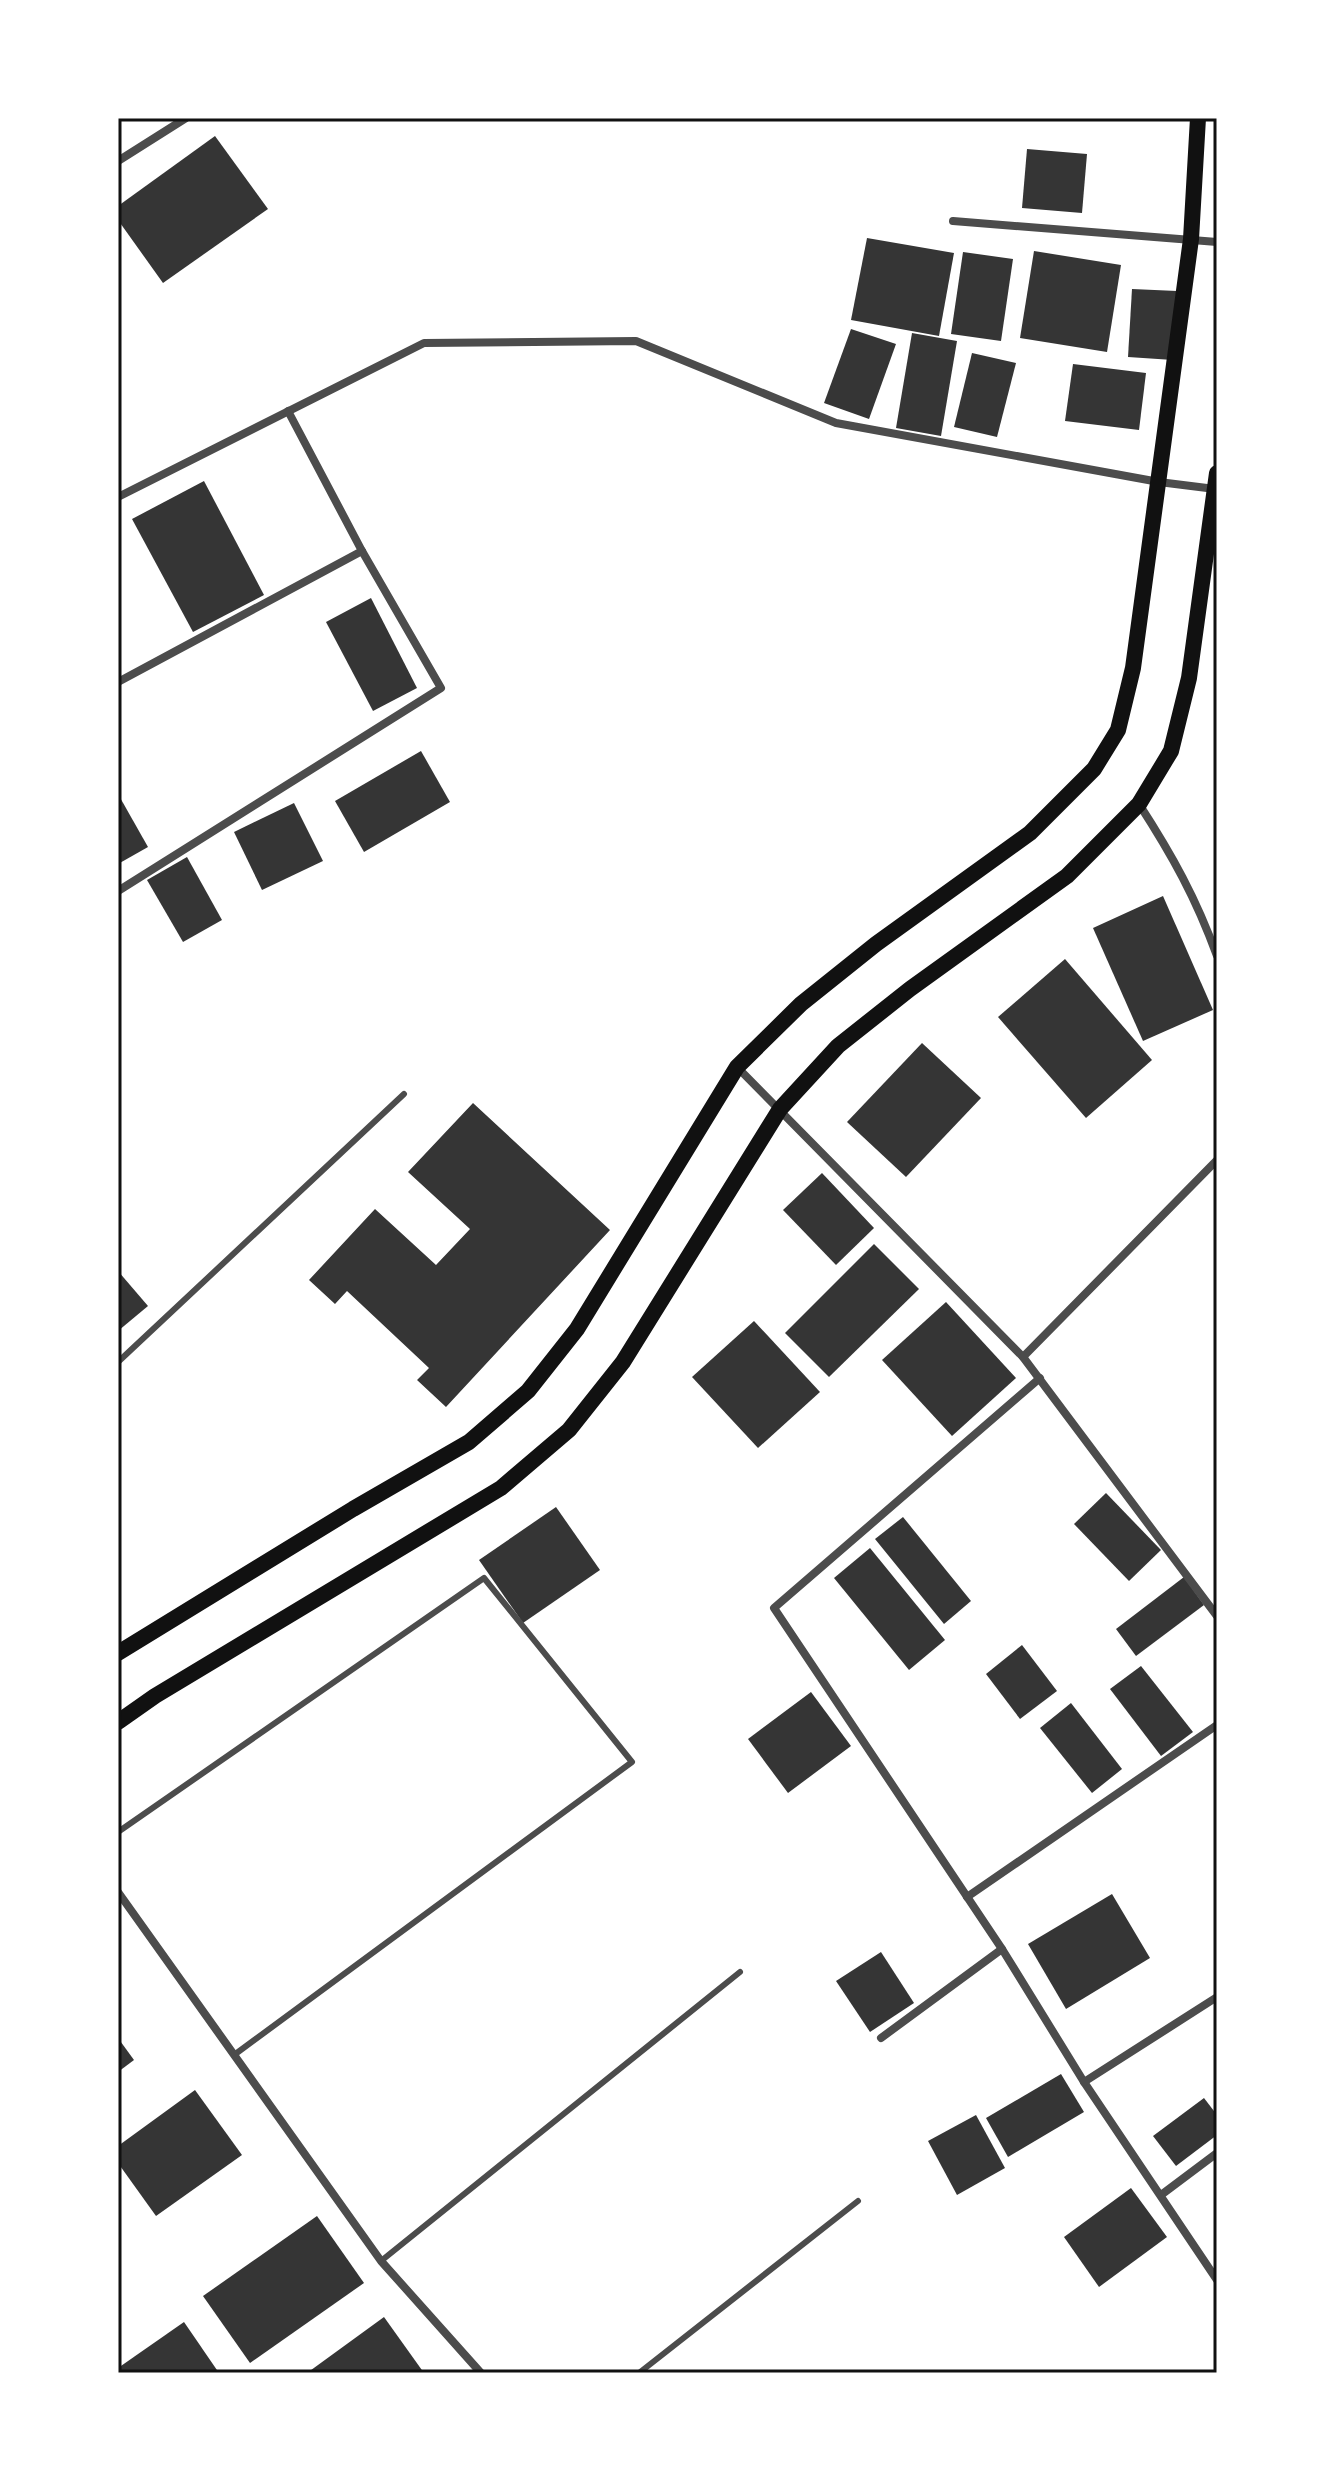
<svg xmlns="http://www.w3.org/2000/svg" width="1335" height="2491" font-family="Signika,sans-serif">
<rect width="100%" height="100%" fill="#fff"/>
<!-- building -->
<g fill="#353535">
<polygon points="215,136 268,209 163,283 118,220 118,206"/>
<polygon points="1027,149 1087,154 1082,213 1022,208"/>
<polygon points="867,238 954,253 939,336 851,320"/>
<polygon points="1034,251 1121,265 1107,352 1020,338"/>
<polygon points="963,252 1013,259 1001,341 951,334"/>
<polygon points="1132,289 1177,291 1173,360 1128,357"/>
<polygon points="851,329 896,344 869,419 824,403"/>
<polygon points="912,333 957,341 941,436 896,428"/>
<polygon points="972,353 1016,363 997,437 954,427"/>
<polygon points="1073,364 1146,373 1139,430 1065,421"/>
<polygon points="204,481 264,595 193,632 132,519"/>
<polygon points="371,598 417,688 373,711 326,622"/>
<polygon points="421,751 450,802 364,852 335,801"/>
<polygon points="118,794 148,847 118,864"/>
<polygon points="294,803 323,861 262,890 234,832"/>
<polygon points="187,857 222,920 183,942 147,880"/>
<polygon points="1163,896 1213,1010 1143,1041 1093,928"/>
<polygon points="1065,959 1152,1060 1086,1118 998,1017"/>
<polygon points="922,1043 981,1098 906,1177 847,1122"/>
<polygon points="473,1103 610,1230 446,1407 417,1380 429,1368 347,1291 335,1304 309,1280 375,1209 436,1265 470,1229 408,1172"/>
<polygon points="822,1173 874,1228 836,1265 783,1210"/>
<polygon points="874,1244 919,1289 829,1377 785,1333"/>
<polygon points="118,1271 148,1306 118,1331"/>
<polygon points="946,1302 1016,1378 952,1436 882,1360"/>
<polygon points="754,1321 820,1392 758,1448 692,1377"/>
<polygon points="1106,1493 1161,1550 1129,1581 1074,1524"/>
<polygon points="556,1507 600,1570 523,1623 479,1560"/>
<polygon points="903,1517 971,1601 944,1624 875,1539"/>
<polygon points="870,1548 945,1640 909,1670 834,1578"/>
<polygon points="1184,1577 1204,1605 1136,1656 1116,1629"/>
<polygon points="1022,1645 1057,1691 1020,1719 986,1674"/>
<polygon points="1141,1666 1193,1732 1161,1756 1110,1689"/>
<polygon points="811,1692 851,1746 788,1793 748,1739"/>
<polygon points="1071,1703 1122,1769 1092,1793 1040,1728"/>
<polygon points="1112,1894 1150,1958 1066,2009 1028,1944"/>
<polygon points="881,1952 914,2003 870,2032 836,1981"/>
<polygon points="118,2038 134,2060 118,2072"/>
<polygon points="1061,2074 1084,2112 1008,2157 986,2118"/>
<polygon points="195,2090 242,2155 156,2216 118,2163 118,2146"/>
<polygon points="1204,2098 1217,2115 1217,2135 1176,2166 1153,2136"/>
<polygon points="976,2115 1005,2168 957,2195 928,2141"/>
<polygon points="1131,2188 1167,2237 1099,2287 1064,2237"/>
<polygon points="317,2216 364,2283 250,2363 203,2296"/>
<polygon points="384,2317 424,2373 307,2373"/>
<polygon points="184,2322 219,2373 118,2373 118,2368"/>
</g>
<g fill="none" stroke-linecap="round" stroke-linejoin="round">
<!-- service -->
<g stroke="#4c4c4c" stroke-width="6">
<polyline points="118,1362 404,1094"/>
<polyline points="118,1832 484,1578 632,1762 234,2055"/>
<polyline points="381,2261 740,1972"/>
<polyline points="639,2373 858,2201"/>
</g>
<!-- minor -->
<g stroke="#4c4c4c" stroke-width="8">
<polyline points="118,161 186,118"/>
<polyline points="953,221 1217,242"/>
<polyline points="118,497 424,343 636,341 836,423 1159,482 1215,489"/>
<polyline points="118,682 362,551"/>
<path d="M1139,804C1172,855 1196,898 1217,956"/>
<polyline points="118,891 441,688 362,551 288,411"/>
<polyline points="737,1067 1023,1357 1217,1616"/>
<polyline points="1023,1357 1217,1160"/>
<polyline points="1040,1378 774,1608 1002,1949 1084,2082 1217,2280"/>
<polyline points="118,1892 381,2261 481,2373"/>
<polyline points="967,1897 1217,1725"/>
<polyline points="881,2038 1002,1949"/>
<polyline points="1084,2082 1217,1997"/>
<polyline points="1161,2195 1217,2153"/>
</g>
<!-- secondary -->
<g stroke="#111" stroke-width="16">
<polyline points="118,1653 353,1509 469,1442 528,1391 577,1329 737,1067 801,1004 876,944 1030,833 1094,769 1118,730 1133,668 1191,239 1198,118"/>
<polyline points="118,1722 155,1696 501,1488 569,1430 623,1362 780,1109 838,1046 910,989 1067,876 1139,804 1171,751 1189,678 1217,473"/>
</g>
</g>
<!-- border -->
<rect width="1335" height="2491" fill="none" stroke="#ffffff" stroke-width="240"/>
<rect x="120" y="120" width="1095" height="2251" fill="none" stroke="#111" stroke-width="3"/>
</svg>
